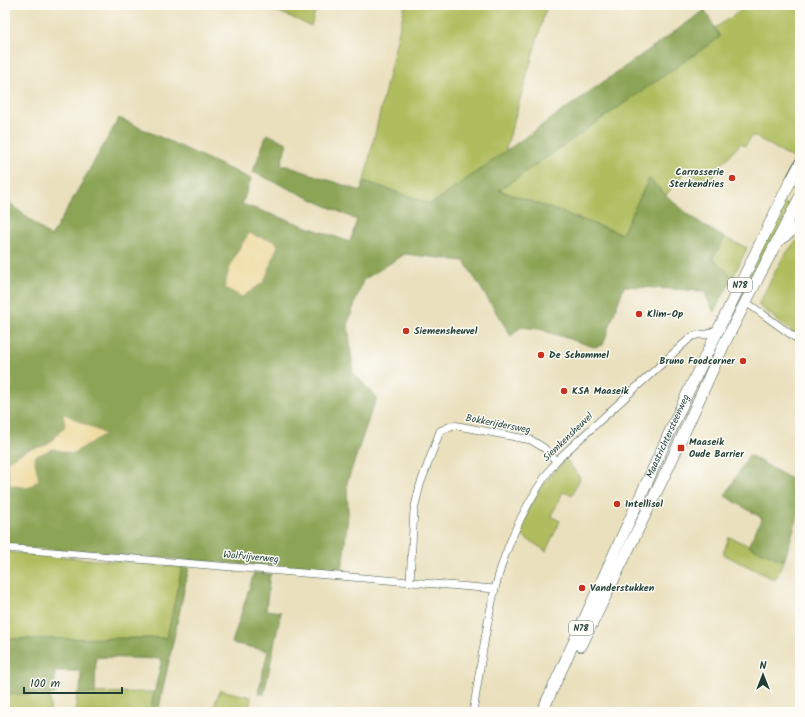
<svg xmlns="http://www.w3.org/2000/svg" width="805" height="717" font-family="Kalam,sans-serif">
<rect width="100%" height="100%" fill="#fdfcf7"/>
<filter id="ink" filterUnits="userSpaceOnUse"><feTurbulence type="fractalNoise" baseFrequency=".025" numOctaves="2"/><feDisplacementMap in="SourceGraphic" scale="8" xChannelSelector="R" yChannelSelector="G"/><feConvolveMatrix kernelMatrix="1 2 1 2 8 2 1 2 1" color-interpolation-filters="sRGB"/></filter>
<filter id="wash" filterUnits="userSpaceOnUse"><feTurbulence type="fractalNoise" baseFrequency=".012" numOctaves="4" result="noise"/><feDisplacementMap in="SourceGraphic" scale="16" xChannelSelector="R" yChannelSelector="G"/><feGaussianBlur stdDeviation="0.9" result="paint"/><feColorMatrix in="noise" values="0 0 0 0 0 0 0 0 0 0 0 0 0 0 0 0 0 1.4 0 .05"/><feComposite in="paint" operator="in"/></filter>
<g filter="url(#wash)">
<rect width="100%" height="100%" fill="#eae0bd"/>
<!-- green -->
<g fill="#b0bd5f" stroke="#687d4a">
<polygon points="264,5 317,5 311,26"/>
<polygon points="405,5 547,5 505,152 431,204 364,181"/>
<polygon points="749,5 800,5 800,145 792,158 753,135 745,146 741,143 718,168 709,184 685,171 666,195 649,179 622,234 499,190 719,37 715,28"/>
<polygon points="782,202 793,207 725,332 723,331"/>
<polygon points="725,238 747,248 733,277 712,258"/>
<path d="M800,238V338L758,305C769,285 783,251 800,238Z"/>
<polygon points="566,459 580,478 572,495 563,492 551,516 560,521 546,551 519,534 531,503 544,483"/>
<polygon points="729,537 784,561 775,580 723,554"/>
<polygon points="5,552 182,567 167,638 5,639"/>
<polygon points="220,690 251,697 249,712 212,712"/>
<polygon points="154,692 150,712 76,712 77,693"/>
<rect x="5" y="694" width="45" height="18"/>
</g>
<!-- forest -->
<g fill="#8ca456" stroke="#567045" fill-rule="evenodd">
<path d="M705,10L720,37L499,190L622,234L649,179C672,202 696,222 725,238L712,258L733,277L714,312L704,291L624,286L603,345L594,347L539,329L521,327L511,336L464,261L405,254L363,280L348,323L353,373L377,398L371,412L347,483L348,514L342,572L5,546V199L51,237L119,118L251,179L242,204L350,242L357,220L253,172L267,134L287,143L281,164L361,191L364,181L431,204ZM249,233L262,238L234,256ZM65,426L104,434L72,454L53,449L34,457L27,450L47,445Z"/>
<polygon points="749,455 800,484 800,509 784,561 748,546 762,518 725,496"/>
<polygon points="182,567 189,567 158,712 150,712 162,659 96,657 95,694 80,693 81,671 55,671 55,694 5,694 5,639 167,638"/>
<polygon points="254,573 270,574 266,610 281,612 264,694 258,693 268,651 232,643"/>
</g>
<!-- sand -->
<g fill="#eeda9e" stroke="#868c69">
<path d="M249,233L262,238L275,241L278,245L264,282L242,297L225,288C228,265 236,253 249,233Z"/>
<polygon points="63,413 105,434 72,454 53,449 34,457 39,480 28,488 10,485 6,462 27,450 47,445 65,426"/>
</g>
</g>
<g filter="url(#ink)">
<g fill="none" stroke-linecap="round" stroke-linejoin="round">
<defs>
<g id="street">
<polyline points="746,302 800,341"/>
<polyline points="5,548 495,589"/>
<polyline points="410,581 414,510 420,485 440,431 453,425 531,440 544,448 556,461"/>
<path d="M473,712C480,671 485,629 495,589C506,543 528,499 556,461L691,337L701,334L706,335L719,328"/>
</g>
<polyline id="secondary" points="791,180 800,163"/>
<g id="primary">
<polyline points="779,240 800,225"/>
<polyline points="581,646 669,466 725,342 800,197"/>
<path id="s1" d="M542,712L689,390L791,180"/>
</g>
</defs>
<!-- street casing -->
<use href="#street" stroke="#3d5549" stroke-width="8"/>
<!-- secondary casing -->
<use href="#secondary" stroke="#3d5549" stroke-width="12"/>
<!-- primary casing -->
<use href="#primary" stroke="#3d5549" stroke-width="12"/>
<!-- street -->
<use href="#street" stroke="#fff" stroke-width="7"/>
<!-- secondary -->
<use href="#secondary" stroke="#fff" stroke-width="10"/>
<!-- primary -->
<use href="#primary" stroke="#fff" stroke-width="11"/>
</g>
</g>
<!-- markers -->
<g fill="#c8321e" stroke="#fdfcf7" stroke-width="1.5">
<circle cx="732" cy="178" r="4"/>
<circle cx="639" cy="314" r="4"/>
<circle cx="406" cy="331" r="4"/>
<circle cx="541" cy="355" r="4"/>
<circle cx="743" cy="361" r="4"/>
<circle cx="564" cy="391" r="4"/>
<rect x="677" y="444" width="8" height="8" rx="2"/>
<circle cx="617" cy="504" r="4"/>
<circle cx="582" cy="588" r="4"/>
</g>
<g text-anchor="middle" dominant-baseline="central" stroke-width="3" stroke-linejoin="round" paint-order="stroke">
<!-- shield labels -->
<g fill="#fdfcf7" stroke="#62766e" stroke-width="1">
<rect x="728" y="278" width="24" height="14" rx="3"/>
<rect x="569" y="621" width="24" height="14" rx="3"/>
</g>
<g font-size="9" font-weight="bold" fill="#1f3d34">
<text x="740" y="285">N78</text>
<text x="581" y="628">N78</text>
</g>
<!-- poi labels -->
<g font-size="10" font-weight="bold" fill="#1f3d34" stroke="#fdfcf7" text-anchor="start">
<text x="724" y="172" text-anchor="end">Carrosserie<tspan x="724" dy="12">Sterkendries</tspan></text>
<text x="647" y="314">Klim-Op</text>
<text x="414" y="331">Siemensheuvel</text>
<text x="549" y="355">De Schommel</text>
<text x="735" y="361" text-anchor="end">Bruno Foodcorner</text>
<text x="572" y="391">KSA Maaseik</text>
<text x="689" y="442">Maaseik<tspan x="689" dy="12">Oude Barrier</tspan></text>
<text x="625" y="504">Intellisol</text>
<text x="590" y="588">Vanderstukken</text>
</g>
<!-- street labels -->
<g font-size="10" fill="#1f3d34" stroke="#fdfcf7">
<text transform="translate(498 424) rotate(11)">Bokkerijdersweg</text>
<text stroke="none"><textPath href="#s1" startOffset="303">Maastrichtersteenweg</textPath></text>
<text transform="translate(568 437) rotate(-44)">Siemkensheuvel</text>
<text transform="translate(251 557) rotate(5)">Wolfvijverweg</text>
</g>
</g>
<!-- margin -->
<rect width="805" height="717" fill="none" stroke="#fdfcf7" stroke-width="20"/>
<!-- north arrow -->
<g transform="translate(763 675)" stroke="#fdfcf7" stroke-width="3" paint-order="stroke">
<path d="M0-3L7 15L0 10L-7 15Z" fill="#1f3d34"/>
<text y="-6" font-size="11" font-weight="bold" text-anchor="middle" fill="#1f3d34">N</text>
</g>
<!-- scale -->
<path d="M24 687v6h98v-6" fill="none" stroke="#1f3d34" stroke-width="2"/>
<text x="30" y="687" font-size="12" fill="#1f3d34" stroke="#fdfcf7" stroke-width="3" paint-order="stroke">100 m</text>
</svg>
